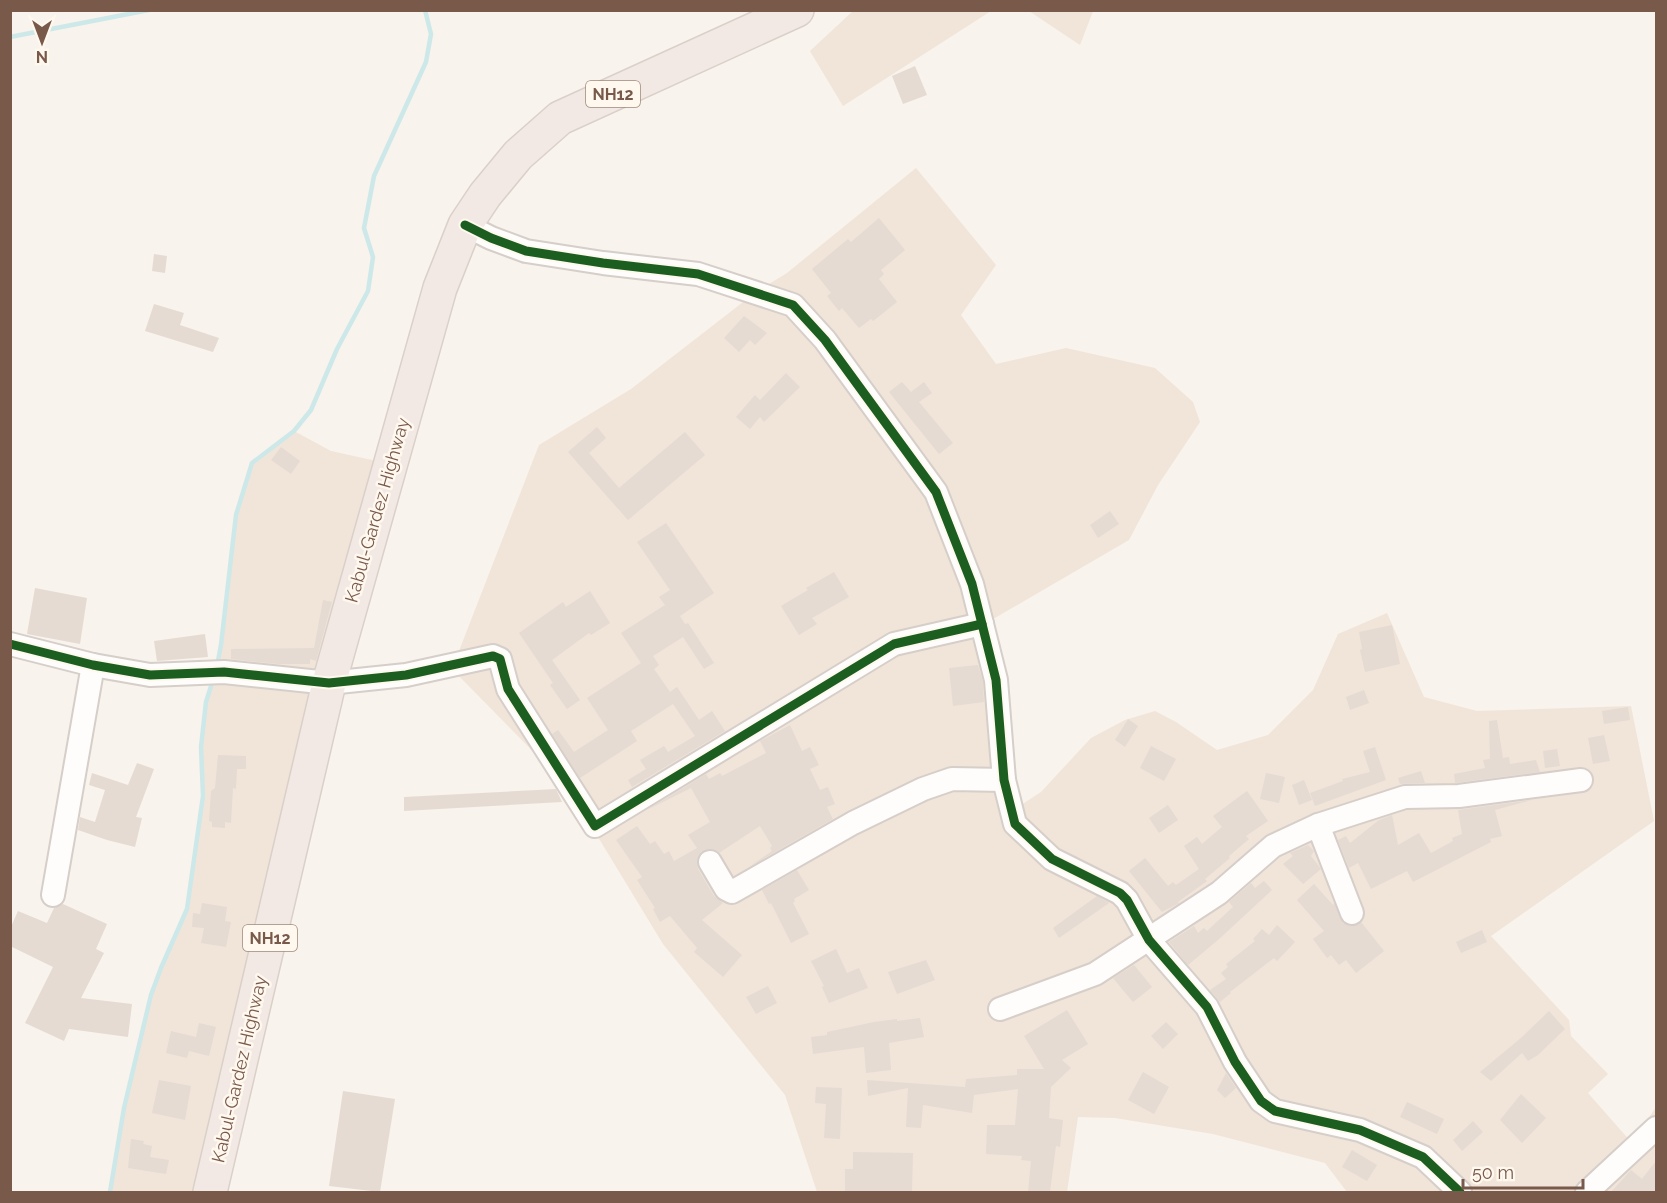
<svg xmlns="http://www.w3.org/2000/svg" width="1667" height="1203" font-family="Raleway,sans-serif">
<rect width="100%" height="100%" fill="#f8f3ec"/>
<!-- residential -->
<g fill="#f1e5d9">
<polygon points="853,11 853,10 991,11 843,106 810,51"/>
<polygon points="1029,11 1093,11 1080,45"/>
<polygon points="916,168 996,265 961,315 996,364 1066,348 1155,368 1193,402 1200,422 1158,485 1129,540 981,626 1010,812 1041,792 1091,738 1125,720 1155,711 1176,722 1217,750 1268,735 1313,690 1338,634 1387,613 1424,697 1477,711 1631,706 1654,821 1491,936 1569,1020 1571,1036 1608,1074 1588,1093 1632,1143 1656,1107 1656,1192 1347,1192 1325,1163 1213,1134 1115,1118 1078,1117 1067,1192 817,1192 785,1095 663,944 567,786 452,669 539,445 631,389 756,292 787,273"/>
<polygon points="294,431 331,451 390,464 210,1192 110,1192 124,1108 151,995 161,968 187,909 203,796 201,747 206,702 216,673 221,645 236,515 252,463"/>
</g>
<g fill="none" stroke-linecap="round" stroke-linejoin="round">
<!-- stream -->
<g stroke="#cde8e9" stroke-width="4.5">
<polyline points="10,37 149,10"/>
<polyline points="217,666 221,645 236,515 252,463 294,431 311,410 337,349 368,291 373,257 364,228 374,176 426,62 431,34 425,10"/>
<polyline points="110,1192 124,1108 151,995 161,968 187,909 203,796 201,747 206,702 213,680"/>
</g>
</g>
<!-- building -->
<g fill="#e5dbd3">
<polygon points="915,66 927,95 903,104 892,76"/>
<polygon points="879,218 905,250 881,270 884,274 879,279 897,302 873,321 871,319 859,328 842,308 839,311 827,296 831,293 812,269 848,239 851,242"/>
<polygon points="154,254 167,256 165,273 152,271"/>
<polygon points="154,304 184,313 180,325 219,338 213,352 145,331"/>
<polygon points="744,316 767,333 755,345 750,340 739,352 724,338"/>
<polygon points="786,373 800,387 764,422 760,417 750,429 736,417 755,395 760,400"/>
<polygon points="902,382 911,392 924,382 932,393 919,402 953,443 939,454 889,392"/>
<polygon points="597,427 606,438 589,453 619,488 685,432 705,455 628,520 568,452"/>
<polygon points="281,447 300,461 291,474 271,460"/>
<polygon points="1110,511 1119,524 1098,538 1090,525"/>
<polygon points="666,523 714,593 680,616 685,624 688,623 714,663 704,669 683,637 653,656 659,665 654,669 670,692 677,687 699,720 712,711 725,731 632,787 628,780 646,769 640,760 664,746 668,752 695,736 673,704 631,731 637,741 580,778 552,734 558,730 574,752 608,730 587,698 641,663 621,633 665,605 659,597 670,590 637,542"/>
<polygon points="834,572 849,597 812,618 817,624 799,635 781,606 808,590 806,588"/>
<polygon points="35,588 87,598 80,644 27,634"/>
<polygon points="590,591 610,623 591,635 589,633 552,660 580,700 567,709 550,685 553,683 519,633 563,602 566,607"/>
<polygon points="323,600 332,602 316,661 310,659 310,664 278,664 231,659 231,649 314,648"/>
<polygon points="1392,625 1400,664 1365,672 1360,650 1362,649 1359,632"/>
<polygon points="205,634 208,657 157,661 154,641"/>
<polygon points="978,665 983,682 984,702 953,706 949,668"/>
<polygon points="1364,690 1369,703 1350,710 1346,697"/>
<polygon points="1628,707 1630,720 1604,724 1602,711"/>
<polygon points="1128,719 1138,726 1125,747 1115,740"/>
<polygon points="1497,720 1503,758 1509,757 1510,764 1536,760 1540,772 1455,783 1454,774 1485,768 1483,760 1490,759 1489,721"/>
<polygon points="790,725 802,751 810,747 819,765 810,769 820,790 828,787 835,804 827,807 833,819 749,867 772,851 770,848 772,846 760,826 719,853 709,849 699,855 697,862 698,869 714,896 723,903 702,920 742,955 723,977 694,952 697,948 670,916 660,922 653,909 655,908 637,880 642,877 616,840 637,826 650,844 655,841 664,854 669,851 674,861 697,848 688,835 710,822 691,788 647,810 706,774 709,779 720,773 722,776 766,753 760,741"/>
<polygon points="1604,735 1610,761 1593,764 1588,738"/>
<polygon points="1151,746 1176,759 1164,781 1140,768"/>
<polygon points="1375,747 1386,780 1315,806 1310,793 1343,781 1342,779 1370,772 1363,751"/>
<polygon points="1557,749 1560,766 1545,768 1543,751"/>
<polygon points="218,755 246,756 246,769 237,769 236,789 233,788 231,823 225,822 225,828 212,827 212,822 209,821 211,791 215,788"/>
<polygon points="137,763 154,769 136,817 142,818 135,847 107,840 78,830 80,817 95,822 105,790 89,785 92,773 128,785"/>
<polygon points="1421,771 1425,783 1400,784 1398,778"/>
<polygon points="1266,773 1285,777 1279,803 1260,799"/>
<polygon points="1304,780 1312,800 1299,805 1292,785"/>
<polygon points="556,789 562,802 404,811 404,797"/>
<polygon points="1247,791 1268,821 1246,836 1249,839 1229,856 1230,858 1205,879 1207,881 1178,902 1179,903 1162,912 1129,871 1145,858 1168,886 1173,882 1176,885 1199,869 1184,846 1197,837 1202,844 1222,827 1213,816"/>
<polygon points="1532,800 1495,810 1502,836 1490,839 1491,842 1413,882 1407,871 1371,889 1358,863 1349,868 1338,840 1346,836 1350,843 1379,820 1392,815 1398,845 1419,833 1431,853 1453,841 1452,838 1462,834 1458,810"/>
<polygon points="1168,805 1178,820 1159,833 1149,818"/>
<polygon points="1308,845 1314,851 1311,856 1321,869 1303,884 1283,864 1293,856 1290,853"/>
<polygon points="797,870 809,890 794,899 795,901 793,903 809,934 791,943 771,903 769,904 762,890"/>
<polygon points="1264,881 1272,890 1219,939 1188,965 1169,942 1194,926 1198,933 1204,928 1207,931 1233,907 1229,902 1251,883 1255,888"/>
<polygon points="1314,884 1333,905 1334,903 1343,923 1351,926 1361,922 1384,951 1356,973 1346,960 1339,965 1331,955 1327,958 1313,939 1324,931 1297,900"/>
<polygon points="1097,896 1109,903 1059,938 1053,928"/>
<polygon points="202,903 227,907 225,921 231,922 226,947 201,943 204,928 192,927 193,913 200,914"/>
<polygon points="63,904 107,924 96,949 104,953 81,998 132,1004 128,1037 69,1029 64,1041 25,1023 53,967 10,946 10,929 18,911 47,923 54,908"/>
<polygon points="1277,925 1295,942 1277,961 1274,958 1230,992 1231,993 1220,1002 1210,990 1226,979 1221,973 1228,967 1226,964 1255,941 1253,939 1262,929 1269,935"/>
<polygon points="1482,930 1487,942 1461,953 1456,942"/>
<polygon points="836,949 847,973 859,968 868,988 829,1003 822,987 824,986 811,961"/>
<polygon points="926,960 935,980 897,994 888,972"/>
<polygon points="1134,965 1152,987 1133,1002 1113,978"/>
<polygon points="768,986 777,1003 756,1014 746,997"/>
<polygon points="1067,1010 1088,1044 1062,1060 1071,1068 1051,1087 1049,1118 1063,1120 1060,1147 1056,1146 1050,1192 1028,1192 1031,1161 1021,1160 1022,1156 986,1154 987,1125 1015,1125 1018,1089 974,1095 972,1113 923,1105 921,1128 906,1127 908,1088 868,1096 867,1080 965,1087 966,1079 1017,1075 1017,1069 1044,1069 1024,1036"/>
<polygon points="1549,1011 1565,1029 1538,1055 1528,1061 1522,1053 1491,1081 1480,1072 1522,1037"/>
<polygon points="920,1018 924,1037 889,1043 891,1070 866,1073 864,1047 813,1054 811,1037 827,1035 827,1032 874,1022 897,1019 897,1021"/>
<polygon points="1166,1022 1178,1034 1163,1049 1151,1036"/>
<polygon points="199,1023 216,1027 209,1056 189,1051 187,1058 166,1053 171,1031 196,1037"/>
<polygon points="1143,1072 1169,1087 1154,1114 1128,1100"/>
<polygon points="1226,1073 1236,1088 1225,1098 1217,1090"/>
<polygon points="159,1080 191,1086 185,1120 152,1113"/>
<polygon points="816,1087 842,1088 840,1139 824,1138 826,1104 815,1103"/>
<polygon points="343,1091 395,1099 380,1192 329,1186"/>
<polygon points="1521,1094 1546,1118 1522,1143 1500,1120"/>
<polygon points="1407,1102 1444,1119 1437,1134 1400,1117"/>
<polygon points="1473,1121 1483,1132 1462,1151 1453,1140"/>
<polygon points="131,1139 144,1141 143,1144 152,1146 150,1157 169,1160 166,1174 128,1168"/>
<polygon points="1352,1150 1377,1165 1367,1181 1342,1167"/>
<polygon points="853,1152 913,1153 912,1192 845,1192 845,1169 853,1169"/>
<polygon points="1656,1161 1656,1192 1611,1192 1631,1170 1642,1179"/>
</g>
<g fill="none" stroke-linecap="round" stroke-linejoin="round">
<defs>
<g id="minor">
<polyline points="465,225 491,238 526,251 603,263 698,274 793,305 825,340 936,492 972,584 996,680 1004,780 1015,824 1052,859 1120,893 1127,900 1149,940 1207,1007 1235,1062 1261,1101 1275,1111 1360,1130 1423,1157 1460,1192"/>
<polyline points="10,644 93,665 150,675 224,672 329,683 406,675 493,656 500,659 508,689 595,826 894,644 982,624"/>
<polyline points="1318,825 1352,913"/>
<polyline points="710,862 726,889 732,892 853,823 923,789 952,779 1004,780"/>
<polyline points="53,895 93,665"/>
<polyline points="1000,1009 1095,974 1219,893 1273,846 1318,825 1405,797 1459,796 1581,780"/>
<polyline points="1587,1192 1656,1128"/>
</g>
<polyline id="highway" points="210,1192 329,683 440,288 465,225 485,195 518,155 560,118 797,10"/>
</defs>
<!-- minor casing -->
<use href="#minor" stroke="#d6cec8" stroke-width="26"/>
<!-- highway casing -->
<use href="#highway" stroke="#dad0c9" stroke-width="36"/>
<!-- minor -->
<use href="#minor" stroke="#fefdfc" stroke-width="22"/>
<!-- highway -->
<use href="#highway" stroke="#f2e9e4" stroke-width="33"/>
<defs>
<g id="cycleway">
<polyline points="465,225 491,238 526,251 603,263 698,274 793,305 825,340 936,492 972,584 996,680 1004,780 1015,824 1052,859 1120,893 1127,900 1149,940 1207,1007 1235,1062 1261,1101 1275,1111 1360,1130 1423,1157 1460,1192"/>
<polyline points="10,644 93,665 150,675 224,672 329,683 406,675 493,656 500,659 508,689 595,826 894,644 982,624"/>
</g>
</defs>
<!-- cycleway casing -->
<use href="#cycleway" stroke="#fff8ee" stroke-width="13"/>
<!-- cycleway -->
<use href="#cycleway" stroke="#1b5e20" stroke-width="9"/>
</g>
<g text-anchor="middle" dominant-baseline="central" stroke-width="5" stroke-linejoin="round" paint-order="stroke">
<!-- shield labels -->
<g fill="#fff8ee" stroke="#a0897b" stroke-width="1.5">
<rect x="586" y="81" width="54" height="26" rx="4.5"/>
<rect x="243" y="925" width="54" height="26" rx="4.5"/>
</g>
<g font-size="16" font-weight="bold" fill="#78594a">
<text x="613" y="94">NH12</text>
<text x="270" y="938">NH12</text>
</g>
<!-- street labels -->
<g font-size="18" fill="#78594a" stroke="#fff8ee">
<text transform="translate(377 510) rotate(-74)">Kabul-Gardez Highway</text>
<text transform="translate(239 1069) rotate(-77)">Kabul-Gardez Highway</text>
</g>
</g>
<!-- border -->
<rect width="1667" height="1203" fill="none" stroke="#78594a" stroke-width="24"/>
<!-- north arrow -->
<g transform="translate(42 42) rotate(180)" stroke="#fff8ee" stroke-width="4.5" paint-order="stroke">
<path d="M0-4.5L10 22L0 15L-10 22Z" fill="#78594a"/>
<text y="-9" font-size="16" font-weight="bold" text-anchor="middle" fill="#78594a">N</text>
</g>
<!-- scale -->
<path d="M1463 1179v9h120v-9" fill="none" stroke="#78594a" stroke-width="3"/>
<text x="1472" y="1179" font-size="18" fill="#78594a" stroke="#fff8ee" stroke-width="4.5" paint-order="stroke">50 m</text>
</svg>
